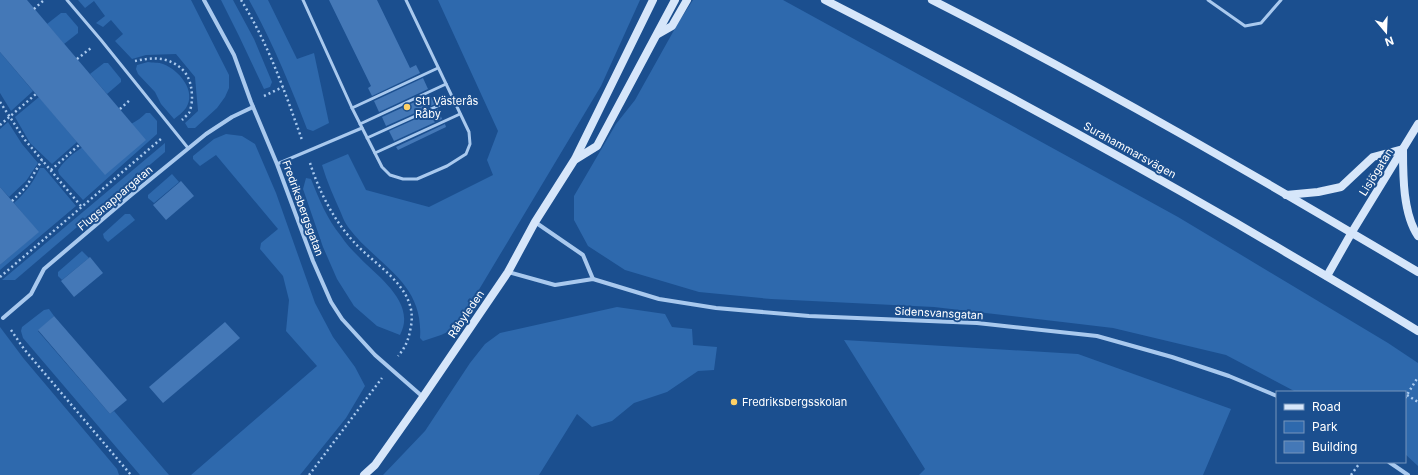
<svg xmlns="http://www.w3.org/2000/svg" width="1418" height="475" font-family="Inter,sans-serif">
<rect width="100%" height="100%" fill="#1b4f8f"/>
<!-- green -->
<g fill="#2e69ad">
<polygon points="78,0 191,0 229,75 229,88 225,97 217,108 195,128 188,128 185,123 198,111 195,77 176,54 146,55 132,59 115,41 123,34 111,20 103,27 96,23 105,16 94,1 85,8"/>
<polygon points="221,0 233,0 254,39 272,82 270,87 264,89 239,36"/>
<path d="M249,0H268L297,59L314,53L329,123L313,131L307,129C290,85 272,41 249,0Z"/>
<path d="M438,0H640L601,86L456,328L441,335L423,341L420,338C424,281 377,266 348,227C345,223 343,218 341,213C334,197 327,182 322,165L348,154L366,190L429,207L493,175L487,160L498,131Z"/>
<polygon points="693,0 783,0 1178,217 1388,343 1418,363 1418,466 1405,454 1405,392 1296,392 1226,355 1113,328 934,307 771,299 699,292 625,270 588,246 574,220 574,196 616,124 635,100 678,23"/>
<polygon points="61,13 66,13 78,27 78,33 64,44 47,24"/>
<polygon points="0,52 33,91 11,111 0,93"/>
<path d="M148,62C152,63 159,62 163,64C179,70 197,91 186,108C183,112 178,116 174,119L161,104L155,92L138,74L136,69L137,65Z"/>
<polygon points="104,63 108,63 121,79 121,82 107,94 90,74"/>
<polygon points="39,97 77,142 52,164 30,143 15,117"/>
<path d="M146,113H150L157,121V134L83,200L59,174L58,170C78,142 103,140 131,124C137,121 142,117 146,113Z"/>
<polygon points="8,122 22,144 38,163 26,181 9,197 0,187 0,129"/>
<polygon points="226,134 242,136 255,144 276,193 315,303 333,337 355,367 365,386 346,418 300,475 191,475 317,366 286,331 289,300 283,276 260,249 261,243 278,229 216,155 200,166 193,159 193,156 214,139"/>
<polygon points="165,143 165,152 15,280 2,280"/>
<path d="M40,168H44L76,206L0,270V265L38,232L14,203C26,192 33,183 40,168Z"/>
<polygon points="172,174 179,182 154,203 148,198 148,195"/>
<path d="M306,178L311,179C319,199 327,219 341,236C346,244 353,251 359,257C378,277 417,303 400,335L377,326L354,306L337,279L323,247L303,189Z"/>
<polygon points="125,214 130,214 135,220 108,242 104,238 103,234"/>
<polygon points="82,251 89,258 62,280 58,276 58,272"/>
<polygon points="617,307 665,314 672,327 692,329 693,345 717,347 714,370 698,371 667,392 634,403 612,421 592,427 577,414 539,475 383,475 425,431 470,363 485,344 500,333"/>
<polygon points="49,309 54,316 38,331 110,414 114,411 169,475 140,475 23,338 21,331 22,327 44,310"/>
<polygon points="0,327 24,359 117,469 119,475 0,475"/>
<polygon points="844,340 1078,354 1231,409 1203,475 919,475 925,469"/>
</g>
<!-- building -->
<g fill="#4478b7">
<polygon points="0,0 27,0 146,140 105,175 0,52"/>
<polygon points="329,0 377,0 410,68 416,65 420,73 372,96 368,88 371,86"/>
<polygon points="423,78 428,89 379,112 374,101"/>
<polygon points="430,95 435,104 386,126 382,117"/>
<polygon points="438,109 442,119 394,141 389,131"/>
<polygon points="445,124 446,127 398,150 396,147"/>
<polygon points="181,181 194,196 166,220 153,205"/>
<polygon points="0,187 39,232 0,265"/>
<polygon points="90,257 103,273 74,297 61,281"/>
<polygon points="54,316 127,400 110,414 38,330"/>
<polygon points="225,322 240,338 163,403 149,387"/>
</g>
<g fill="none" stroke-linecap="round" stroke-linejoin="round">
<!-- path -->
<g stroke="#a9c9ee" stroke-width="2.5" stroke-dasharray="2 3" stroke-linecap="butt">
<path d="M241,0C268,43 285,92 302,140"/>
<polyline points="34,9 44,0"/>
<polyline points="77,59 91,48"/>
<path d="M135,61C145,59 156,57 166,60C185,66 192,79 192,98C192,102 191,109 189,113C187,115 184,118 182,120"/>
<polyline points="264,96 283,87"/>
<polyline points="0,102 25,140 81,206"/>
<polyline points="120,109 131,99"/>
<polyline points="0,125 36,94"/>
<path d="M310,163C319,191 333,219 353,241C375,266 418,287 411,326C409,338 406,347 398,356"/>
<polyline points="51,170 79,145"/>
<polyline points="12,201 26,187 42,160"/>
<polyline points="0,277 162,138"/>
<polyline points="11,330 24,349 131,475"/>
<polyline points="1407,395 1418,402"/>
<polyline points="1405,398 1418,377"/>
<polyline points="309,475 382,378"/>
<polyline points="1351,475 1359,464"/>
</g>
<!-- lane -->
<g stroke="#a9c9ee" stroke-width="3">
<polyline points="67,0 101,40 188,148"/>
<polyline points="303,0 352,108 382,167 390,175 403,179 417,179 447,166 466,154 470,144 469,132 406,0"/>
<polyline points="1208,0 1245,26 1261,23 1281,0"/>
<polyline points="352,108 438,68"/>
<polyline points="360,124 446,84"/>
<polyline points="367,138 453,99"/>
<polyline points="375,153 460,114"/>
<polyline points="277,164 362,128"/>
</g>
<!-- street -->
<g stroke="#a9c9ee" stroke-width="4">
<polyline points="204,0 234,55 251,102 277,164 313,261 331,302 342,319 375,355 423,397"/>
<polyline points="535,222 583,255 593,279"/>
<polyline points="508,272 555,285 593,279 659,299 716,308 809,316 977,323 1097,336 1172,357 1229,376 1277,396"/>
<polyline points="3,318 31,294 44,269 130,196 206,134 232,117 253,107"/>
<polyline points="1389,462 1408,475"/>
</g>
<!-- secondary -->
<g stroke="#d6e6fa" stroke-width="8">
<path d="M825,0C964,71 1101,145 1236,223C1297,259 1358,294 1418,331"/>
<path d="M932,0C1098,84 1258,177 1418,272"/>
<polyline points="658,34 672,26 687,0"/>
<path d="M1403,150C1403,176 1403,214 1418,236"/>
<polyline points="576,159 597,146 675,0"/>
<polyline points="1286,195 1318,192 1341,187 1373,157 1403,149"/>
<polyline points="1327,276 1352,232 1418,124"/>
<polyline points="364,475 375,465 423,397 508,272 535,222 575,159 653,0"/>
</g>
</g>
<!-- markers -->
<g fill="#ffd166" stroke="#1b4f8f" stroke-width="1.5">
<circle cx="407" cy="107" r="4"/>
<circle cx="734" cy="402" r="4"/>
</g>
<g text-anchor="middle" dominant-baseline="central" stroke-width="4" stroke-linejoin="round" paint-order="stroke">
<!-- poi labels -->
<g font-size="11" fill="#fff" stroke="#1b4f8f" text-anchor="start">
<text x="415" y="101">St1 Västerås<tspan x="415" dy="13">Råby</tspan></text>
<text x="742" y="402">Fredriksbergsskolan</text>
</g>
<!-- street labels -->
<g font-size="11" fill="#fff" stroke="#1b4f8f">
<text transform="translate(1130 150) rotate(29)">Surahammarsvägen</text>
<text transform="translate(1376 172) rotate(-58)">Lisjögatan</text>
<text transform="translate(115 198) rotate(-40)">Flugsnappargatan</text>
<text transform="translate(303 208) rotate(70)">Fredriksbergsgatan</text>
<text transform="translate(939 313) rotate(3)">Sidensvansgatan</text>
<text transform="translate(466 314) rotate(-56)">Råbyleden</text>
</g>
</g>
<!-- legend -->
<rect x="1276" y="391" width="130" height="72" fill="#1b4f8f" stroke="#7695bc"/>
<rect x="1284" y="404" width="20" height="6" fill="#d6e6fa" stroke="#7695bc"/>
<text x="1312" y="411" font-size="12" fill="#ffffff">Road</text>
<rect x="1284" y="421" width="20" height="12" fill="#2e69ad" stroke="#7695bc"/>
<text x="1312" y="431" font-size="12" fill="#ffffff">Park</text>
<rect x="1284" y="441" width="20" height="12" fill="#4478b7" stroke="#7695bc"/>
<text x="1312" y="451" font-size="12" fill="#ffffff">Building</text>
<!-- north arrow -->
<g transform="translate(1386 32) rotate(161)" stroke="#1b4f8f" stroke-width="3" paint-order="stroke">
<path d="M0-3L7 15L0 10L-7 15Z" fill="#ffffff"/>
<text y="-6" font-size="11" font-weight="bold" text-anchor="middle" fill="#ffffff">N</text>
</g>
</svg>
